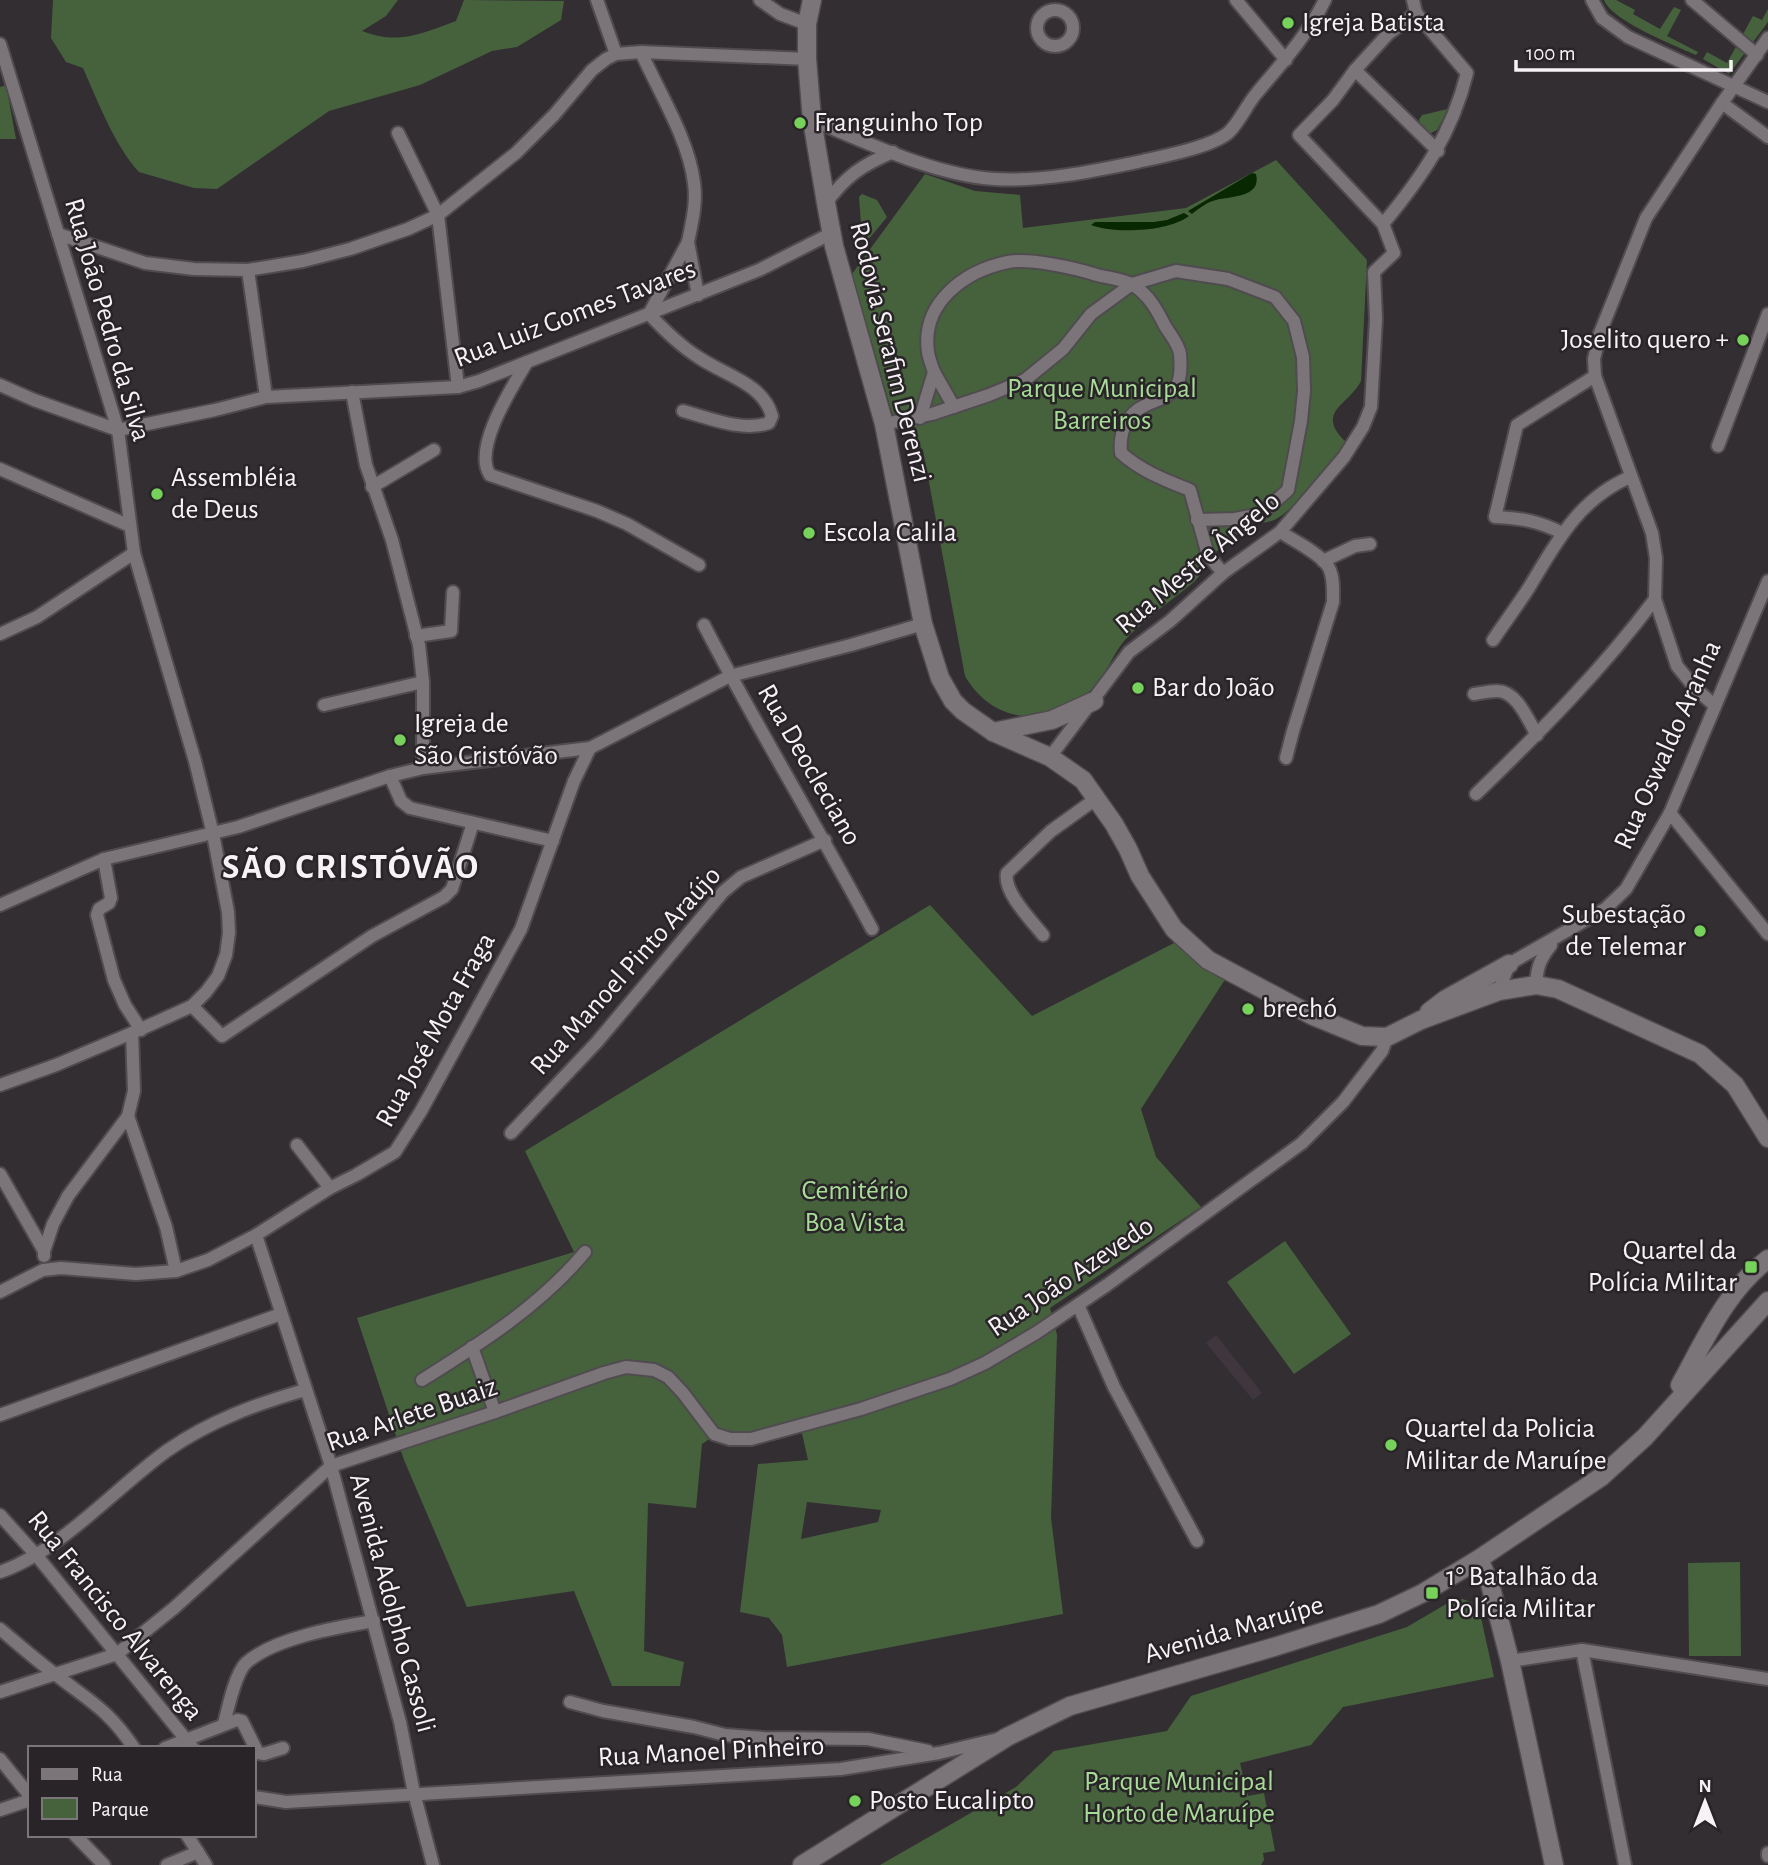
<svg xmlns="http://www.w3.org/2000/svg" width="1768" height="1865" font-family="'Alegreya Sans',sans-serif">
<rect width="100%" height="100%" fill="#332e32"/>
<!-- built -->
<polygon fill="#3f363e" points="1216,1335 1262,1393 1253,1400 1206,1343"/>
<!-- green -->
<g fill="#46623d" fill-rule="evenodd">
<path d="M53,0H398L386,16L362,31C398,45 421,34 456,21L464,0L564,1L561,20L517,47L492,51L420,85L329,111L217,189L194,188L139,172C115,146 98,102 83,68L66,62L51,38Z"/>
<path d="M1604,0H1616L1635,10L1633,14L1660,29L1674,7L1681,10L1667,36L1698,52L1696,55C1674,45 1612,21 1604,0Z"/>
<polygon points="1768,9 1768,22 1729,74 1703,59 1707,52 1727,63 1753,16 1762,20"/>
<polygon points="6,85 16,139 0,139 0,87"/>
<polygon points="1448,109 1437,130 1429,134 1422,130 1419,120 1422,115"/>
<path d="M1276,160L1367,260L1361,381C1349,405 1314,412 1346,442C1330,462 1296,510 1274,520C1267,523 1260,523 1252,522L1200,565V575L1194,582C1173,599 1141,622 1124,641C1113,654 1107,673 1095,686C1056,728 995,728 965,676L923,450L892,413L852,274L925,174L975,191L1020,195L1023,228L1186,208Z"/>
<polygon points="862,194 877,200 887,217 868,240 864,240 862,237 859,197"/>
<path d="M930,905L1032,1016L1176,942L1191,957L1226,978L1141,1109L1156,1157L1201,1207L1050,1308L1057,1335L1051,1518L1063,1614L787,1667L782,1635L769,1618L740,1612L758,1464L808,1460L799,1420L746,1433L723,1430L702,1444L696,1508L648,1503L644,1651L684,1662L680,1686H612L574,1591L467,1607L404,1460L357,1318L574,1252L525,1151ZM807,1502L881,1510L878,1522L801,1539Z"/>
<polygon points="1285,1241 1351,1334 1294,1374 1227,1282"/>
<polygon points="1740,1562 1741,1656 1689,1656 1688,1563"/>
<polygon points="1463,1599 1472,1603 1480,1613 1494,1677 1343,1707 1311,1745 1240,1763 1248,1796 1264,1793 1275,1851 1263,1853 1264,1860 1261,1865 880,1865 1016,1787 1054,1751 1167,1731 1191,1696 1407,1627 1453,1600"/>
</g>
<!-- water -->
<g fill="#072800">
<path d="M1252,173L1256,174C1262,198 1230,196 1216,200C1207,202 1198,209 1192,214L1188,211Z"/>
<path d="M1184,213L1189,216C1168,232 1114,234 1091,225L1095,222H1154L1167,220Z"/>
</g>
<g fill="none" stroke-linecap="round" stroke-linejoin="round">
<defs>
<g id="street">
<polyline points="597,0 616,54"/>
<polyline points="760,0 780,14 807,24"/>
<polyline points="1236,0 1286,60"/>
<polyline points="1592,0 1602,18 1628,37 1768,102"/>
<polyline points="1692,0 1757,55"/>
<circle cx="1055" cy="28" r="18"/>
<polyline points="0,44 118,430 134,553 195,761 213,834 228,912 229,933 226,955 218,976 206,992 192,1006 132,1033 134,1091 128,1116 68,1196 53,1224 44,1251"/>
<polyline points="641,52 807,59"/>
<polyline points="1355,70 1438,151"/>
<polyline points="1722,103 1768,137"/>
<path d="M812,120C868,143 934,175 994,179C1043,182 1094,171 1142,161C1164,156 1211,147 1228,133C1239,123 1246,106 1256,94C1281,64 1307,36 1325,0"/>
<polyline points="398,133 438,215 458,387"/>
<path d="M826,203C846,176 862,165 893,152"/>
<path d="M1383,224C1422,177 1452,134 1467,73L1416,13L1413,0"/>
<path d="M58,234L145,263L194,269L248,270L303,261L350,249L408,229L438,215L516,153L554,115L592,70L606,59L616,54L641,52C659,92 689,140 694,183C697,203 692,222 688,242"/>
<polyline points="248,270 266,397"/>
<path d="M527,362C513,386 472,448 490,475L597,511L627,524L699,565"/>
<path d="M934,372C932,366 929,359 928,352C921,303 964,271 1008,262C1030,258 1075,268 1097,275C1108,278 1123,279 1133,285C1149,295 1157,310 1165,326C1170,334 1179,345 1180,354C1181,365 1181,382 1174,390C1167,398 1156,400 1146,405C1126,414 1119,432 1121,453C1141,471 1165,480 1190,490L1208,555L1223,573"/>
<polyline points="0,385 34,400 118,430 215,410 266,397 458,387 479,381 759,270 832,233"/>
<polyline points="352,392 366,465 392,540 419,645 423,682 423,768"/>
<path d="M683,411C709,418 742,432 769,423L772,416C763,383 724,375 698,357C679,345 664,330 649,314L688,242L698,295"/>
<polyline points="920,418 934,372 954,407"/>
<polyline points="884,424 932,414 989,395 1025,380 1063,349 1091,314 1132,284 1176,271 1228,279 1275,297 1294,321 1303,357 1304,391 1301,421 1288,490 1261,514 1235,519 1197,520"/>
<polyline points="1718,446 1768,314"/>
<polyline points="0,469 130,526"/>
<polyline points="372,487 434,450"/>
<path d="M1280,532C1293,540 1323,555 1329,568C1334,578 1333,591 1333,602L1293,731L1286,758"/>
<path d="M1562,533C1539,521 1520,518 1495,517L1517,425L1595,376"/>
<polyline points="1323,561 1355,546 1370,544"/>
<path d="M704,625C757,728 818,827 872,929"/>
<polyline points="0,634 37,617 134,553"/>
<polyline points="416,636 451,631 453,592"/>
<path d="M1493,640C1505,622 1518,605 1530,586C1557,541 1579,499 1630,477"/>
<path d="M1474,694C1481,693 1489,691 1497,691C1517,691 1528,720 1537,735"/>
<polyline points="324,705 423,682"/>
<polyline points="1714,705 1695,688 1677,666 1655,599 1656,558 1652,533 1595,376 1594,359 1600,333 1646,218 1722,103 1768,38"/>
<polyline points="1050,757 1129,652 1170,621 1223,573 1280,532 1344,457 1363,427 1371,407 1376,319 1374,272 1394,253 1383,224 1299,135 1333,100 1355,70 1388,34 1416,13"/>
<polyline points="390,776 401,801 410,808 553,841"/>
<path d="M1476,794C1540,732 1602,670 1655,599"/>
<polyline points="1670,813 1768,934"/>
<polyline points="104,859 111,898 109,903 99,909 97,915 114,980 125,1005 141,1030"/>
<polyline points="0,905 104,859 238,827 390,776 423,768 590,748 730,676 851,645 923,624"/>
<path d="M1043,935C1031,920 1003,892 1007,873L1051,831L1097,798"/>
<path d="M1536,985C1537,967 1540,959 1551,945"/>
<polyline points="1499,991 1509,964 1605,909 1626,889 1670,813 1768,581"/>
<polyline points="192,1006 222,1036 372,936 444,897 452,889 473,823"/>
<polyline points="0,1085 56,1065 132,1033"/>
<polyline points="128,1116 166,1227 176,1271"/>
<polyline points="511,1133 597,1042 723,892 741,877 825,840"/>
<polyline points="297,1145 330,1188"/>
<polyline points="0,1174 44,1251 44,1256"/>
<polyline points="256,1235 331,1466 400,1722 414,1793 433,1865"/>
<polyline points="0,1292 43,1270 61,1268 136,1274 176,1271 208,1260 256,1235 330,1188 356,1175 395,1152 421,1111 521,929 574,781 590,748"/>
<polyline points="1078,1305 1114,1387 1197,1541"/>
<polyline points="472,1347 495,1412"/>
<path d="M422,1380C481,1343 540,1306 585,1252"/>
<polyline points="0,1415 281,1314"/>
<polyline points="0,1515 37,1556 193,1748"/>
<path d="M0,1572C61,1551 115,1488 168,1450C210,1421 256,1404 305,1390"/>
<path d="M0,1629C18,1644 36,1660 55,1674C89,1701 108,1709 134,1748"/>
<polyline points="1582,1650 1625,1865"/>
<polyline points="1510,1661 1582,1650 1768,1679"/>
<polyline points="0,1692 117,1654 174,1608 331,1466 495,1412 604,1373 626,1367 654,1370 668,1377 683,1393 714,1434 730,1439 751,1439 861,1409 950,1379 985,1363 1036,1333 1107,1285 1302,1143 1343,1102 1382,1051 1387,1037"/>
<polyline points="570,1702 603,1711 694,1727 725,1735 764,1738 868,1739 928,1751"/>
<path d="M224,1724C228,1708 235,1674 246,1663C274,1638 338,1627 374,1621"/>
<polyline points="165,1748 237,1720 242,1721 258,1753 264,1754 283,1748"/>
<polyline points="0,1759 30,1796"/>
<polyline points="254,1797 286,1802 841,1769 939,1753 998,1739"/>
<polyline points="0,1810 30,1800"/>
<polyline points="75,1835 104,1865"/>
<polyline points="187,1835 206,1865"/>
<polyline points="1768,1853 1768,1856"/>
<polyline points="167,1865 198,1852"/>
</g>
<g id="secondary">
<polyline points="812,0 807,24 807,59 812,120 826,203 834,246 884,424 923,624 940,678 953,701 963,711 993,732 1050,757 1083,780 1114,824 1128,849 1140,876 1174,929 1208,960 1313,1016 1362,1036 1387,1037 1421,1020 1499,991 1536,985 1558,989 1700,1054 1735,1085 1768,1138"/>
<polyline points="993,732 1052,720 1094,701"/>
<polyline points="1429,1012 1446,999 1509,964"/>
<path d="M1680,1385C1705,1340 1726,1291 1768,1259"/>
<polyline points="1479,1559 1490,1584 1510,1661 1554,1865"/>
<polyline points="802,1865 1007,1737 1070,1706 1274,1647 1379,1614 1423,1593 1479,1559 1601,1477 1645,1437 1768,1301"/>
</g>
</defs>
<!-- street casing -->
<use href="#street" stroke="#4f4b4f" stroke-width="16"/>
<!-- secondary casing -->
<use href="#secondary" stroke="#4f4b4f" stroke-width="21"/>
<!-- street -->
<use href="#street" stroke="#7b757a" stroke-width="12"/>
<!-- secondary -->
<use href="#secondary" stroke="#7b757a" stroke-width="18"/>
</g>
<!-- markers -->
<g fill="#76d25a" stroke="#292428" stroke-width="2.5">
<circle cx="1288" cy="23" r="7"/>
<circle cx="800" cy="123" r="7"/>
<circle cx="1743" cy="340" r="7"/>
<circle cx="157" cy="494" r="7"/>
<circle cx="809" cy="533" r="7"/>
<circle cx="1138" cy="688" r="7"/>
<circle cx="400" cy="740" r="7"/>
<circle cx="1700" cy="931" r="7"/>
<circle cx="1248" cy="1009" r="7"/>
<rect x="1744" y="1260" width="14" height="14" rx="3.5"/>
<circle cx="1391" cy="1445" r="7"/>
<rect x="1425" y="1586" width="14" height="14" rx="3.5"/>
<circle cx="855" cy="1801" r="7"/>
</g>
<g text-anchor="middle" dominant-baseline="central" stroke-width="5" stroke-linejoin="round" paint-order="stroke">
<!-- poi labels -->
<g font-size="28" fill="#f6f2f5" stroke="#292428" text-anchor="start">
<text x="1302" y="23">Igreja Batista</text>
<text x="814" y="123">Franguinho Top</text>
<text x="1729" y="340" text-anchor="end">Joselito quero +</text>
<text x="171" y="478">Assembléia<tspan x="171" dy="32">de Deus</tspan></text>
<text x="823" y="533">Escola Calila</text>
<text x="1152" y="688">Bar do João</text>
<text x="414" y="724">Igreja de<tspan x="414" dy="32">São Cristóvão</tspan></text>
<text x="1686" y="915" text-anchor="end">Subestação<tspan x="1686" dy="32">de Telemar</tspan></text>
<text x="1262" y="1009">brechó</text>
<text x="1737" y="1251" text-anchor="end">Quartel da<tspan x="1737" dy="32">Polícia Militar</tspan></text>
<text x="1405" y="1429">Quartel da Policia<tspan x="1405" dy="32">Militar de Maruípe</tspan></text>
<text x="1446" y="1577">1° Batalhão da<tspan x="1446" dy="32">Polícia Militar</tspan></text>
<text x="869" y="1801">Posto Eucalipto</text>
</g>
<!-- street labels -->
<g font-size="28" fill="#f6f2f5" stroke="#292428">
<text transform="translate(575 314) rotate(-21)">Rua Luiz Gomes Tavares</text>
<text transform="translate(107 320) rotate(74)">Rua João Pedro da Silva</text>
<text transform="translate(890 352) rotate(76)">Rodovia Serafim Derenzi</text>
<text transform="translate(1198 563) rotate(-40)">Rua Mestre Ângelo</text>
<text transform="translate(1668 745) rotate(-66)">Rua Oswaldo Aranha</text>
<text transform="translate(809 765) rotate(60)">Rua Deocleciano</text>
<text transform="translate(626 971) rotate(-48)">Rua Manoel Pinto Araújo</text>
<text transform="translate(436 1030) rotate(-61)">Rua José Mota Fraga</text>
<text transform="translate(1071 1277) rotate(-34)">Rua João Azevedo</text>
<text transform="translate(412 1415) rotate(-19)">Rua Arlete Buaiz</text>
<text transform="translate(392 1603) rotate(75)">Avenida Adolpho Cassoli</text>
<text transform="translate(115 1616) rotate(51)">Rua Francisco Alvarenga</text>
<text transform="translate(1234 1630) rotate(-16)">Avenida Maruípe</text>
<text transform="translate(711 1752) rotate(-3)">Rua Manoel Pinheiro</text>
</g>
<!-- park labels -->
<g font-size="28" fill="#a6dc96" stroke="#292428">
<text x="1102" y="389">Parque Municipal<tspan x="1102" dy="32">Barreiros</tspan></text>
<text x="855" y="1191">Cemitério<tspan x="855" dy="32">Boa Vista</tspan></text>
<text x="1179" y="1782">Parque Municipal<tspan x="1179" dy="32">Horto de Maruípe</tspan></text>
</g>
<!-- district labels -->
<g font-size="35" font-weight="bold" letter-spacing="2" fill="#f6f2f5" stroke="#292428">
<text x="351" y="867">SÃO CRISTÓVÃO</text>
</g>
</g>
<!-- legend -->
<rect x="28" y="1746" width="228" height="91" fill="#292428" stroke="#7b767a" stroke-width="2"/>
<rect x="42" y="1769" width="35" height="10" fill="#7b757a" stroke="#7b767a" stroke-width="2"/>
<text x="91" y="1781" font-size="21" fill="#f6f2f5">Rua</text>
<rect x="42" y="1798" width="35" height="21" fill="#46623d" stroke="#7b767a" stroke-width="2"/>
<text x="91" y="1816" font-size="21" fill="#f6f2f5">Parque</text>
<!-- north arrow -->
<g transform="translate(1705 1802)" stroke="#292428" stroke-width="5" paint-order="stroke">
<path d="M0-5L12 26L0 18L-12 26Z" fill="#f6f2f5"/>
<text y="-10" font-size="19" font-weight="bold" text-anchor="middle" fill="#f6f2f5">N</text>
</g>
<!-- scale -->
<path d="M1516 60v10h215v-10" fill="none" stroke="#f6f2f5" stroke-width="3.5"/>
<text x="1526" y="60" font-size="21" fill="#f6f2f5" stroke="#292428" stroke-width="5" paint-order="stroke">100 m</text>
</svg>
